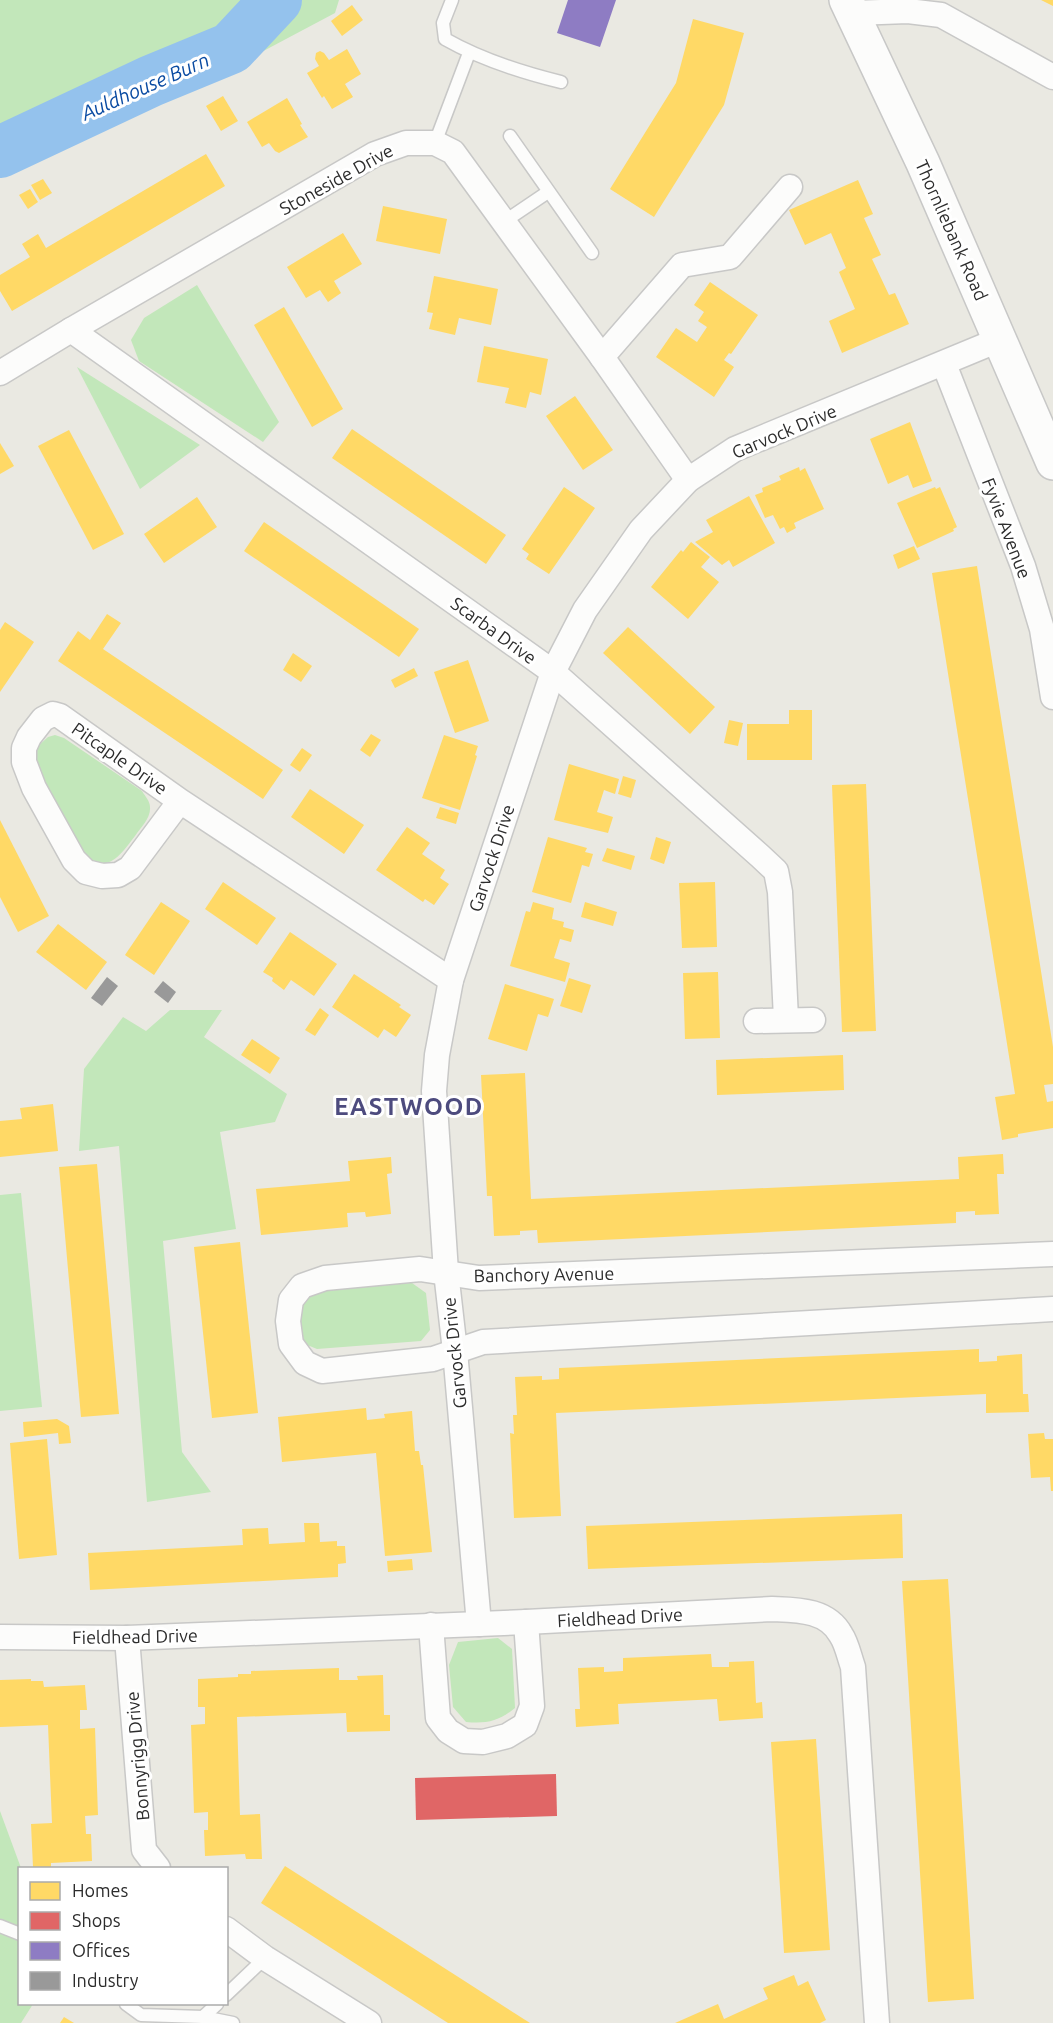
<svg xmlns="http://www.w3.org/2000/svg" width="1053" height="2023" font-family="Ubuntu,sans-serif">
<rect width="100%" height="100%" fill="#eae9e2"/>
<!-- green -->
<g fill="#c2e7ba">
<polygon points="0,0 339,0 335,13 239,64 218,38 37,122 0,136"/>
<polygon points="206,71 212,79 0,177 0,161"/>
<polygon points="197,285 279,422 263,442 139,361 131,340 144,318"/>
<polygon points="77,367 200,445 140,489"/>
<path d="M55,735L64,738L142,791C145,796 150,801 150,807C151,818 141,827 135,836C116,861 104,877 78,847L36,763L37,747L48,737Z"/>
<polygon points="170,1010 222,1010 204,1037 287,1094 275,1122 220,1132 236,1229 163,1241 182,1452 211,1492 147,1502 119,1146 79,1151 84,1069 123,1017 146,1031"/>
<polygon points="21,1193 42,1407 0,1411 0,1195"/>
<polygon points="412,1283 426,1293 430,1330 421,1341 317,1349 300,1342 298,1309 309,1294 334,1287"/>
<path d="M498,1638L512,1649L515,1708C499,1721 487,1724 466,1722L453,1707L449,1665L458,1642Z"/>
<polygon points="0,1811 21,1868 20,2004 33,2004 21,2023 0,2023"/>
</g>
<!-- homes -->
<g fill="#ffd966">
<polygon points="1041,0 1053,0 1053,6"/>
<polygon points="352,5 363,20 342,36 331,21"/>
<polygon points="693,19 744,33 724,105 654,217 610,189 676,83"/>
<polygon points="347,49 361,74 345,84 353,97 332,109 324,96 322,98 307,73 319,66 315,59 316,53 320,51 324,53 329,60"/>
<polygon points="223,96 238,121 221,131 206,106"/>
<polygon points="287,98 302,124 300,125 308,137 279,153 275,151 269,143 262,147 247,122"/>
<polygon points="206,154 225,186 12,311 0,291 0,275 30,257 22,244 38,234 46,248"/>
<polygon points="43,179 52,193 40,200 31,185"/>
<polygon points="858,180 873,214 864,218 881,255 872,259 889,295 895,293 909,324 842,353 829,321 855,309 839,272 846,268 831,233 805,245 789,210"/>
<polygon points="30,189 38,202 28,209 19,195"/>
<polygon points="383,206 447,219 440,254 376,241"/>
<polygon points="343,233 362,264 334,281 341,293 328,302 320,290 306,298 287,267"/>
<polygon points="434,276 498,289 491,325 459,318 455,335 429,329 433,313 427,312"/>
<polygon points="710,282 758,315 731,354 729,353 724,360 734,367 714,397 656,357 676,328 697,342 707,327 698,321 704,312 694,305"/>
<polygon points="284,307 343,409 312,427 254,325"/>
<polygon points="484,346 548,359 541,395 530,392 526,408 505,403 509,388 477,382"/>
<polygon points="575,396 613,450 583,470 546,416"/>
<polygon points="910,422 932,481 913,488 908,475 888,484 870,439"/>
<polygon points="352,429 506,535 486,564 332,458"/>
<polygon points="69,430 124,534 93,550 38,446"/>
<polygon points="0,443 14,466 0,474"/>
<polygon points="799,467 800,471 805,468 824,509 794,523 796,528 787,533 784,527 780,529 773,515 765,518 755,495 763,492 762,488 781,480 779,476"/>
<polygon points="564,487 595,508 549,574 526,559 529,554 522,549"/>
<polygon points="935,487 936,489 940,487 957,527 953,529 954,531 917,548 897,503"/>
<polygon points="749,496 775,543 733,567 729,560 722,565 695,542 713,532 706,520"/>
<polygon points="197,497 217,527 164,563 144,534"/>
<polygon points="264,522 419,629 399,657 244,551"/>
<polygon points="691,542 710,557 701,567 719,582 688,619 651,587 681,550 683,552"/>
<polygon points="914,546 920,559 898,569 893,555"/>
<polygon points="977,566 1053,1047 1053,1084 1044,1085 1047,1102 1053,1101 1053,1128 1018,1134 1018,1137 1002,1140 995,1097 1015,1094 932,573"/>
<polygon points="107,614 121,623 103,649 283,770 263,799 58,661 78,631 90,640"/>
<polygon points="5,622 34,642 0,692 0,630"/>
<polygon points="628,627 715,707 690,734 603,653"/>
<polygon points="293,653 312,666 301,682 283,670"/>
<polygon points="468,660 489,721 455,733 434,672"/>
<polygon points="414,668 418,676 395,688 391,680"/>
<polygon points="789,710 812,710 812,760 747,760 747,724 789,724"/>
<polygon points="729,720 743,723 738,746 724,743"/>
<polygon points="371,734 381,740 370,757 360,750"/>
<polygon points="444,735 478,746 475,755 477,756 460,810 422,798"/>
<polygon points="302,748 312,755 300,772 290,765"/>
<polygon points="569,764 619,779 615,794 604,790 597,812 613,817 608,833 554,820"/>
<polygon points="623,776 636,780 631,798 618,794"/>
<polygon points="866,784 876,1031 842,1032 832,785"/>
<polygon points="310,789 364,825 344,854 291,817"/>
<polygon points="440,807 459,813 456,824 436,818"/>
<polygon points="0,820 49,916 18,932 0,897"/>
<polygon points="407,827 430,843 422,854 445,870 440,878 449,884 434,905 425,899 423,902 376,870"/>
<polygon points="548,837 587,848 585,852 593,854 589,867 582,865 571,903 532,892"/>
<polygon points="656,837 671,842 664,864 650,859"/>
<polygon points="607,848 635,856 631,870 602,861"/>
<polygon points="223,882 276,918 257,945 205,909"/>
<polygon points="715,882 717,947 682,948 679,883"/>
<polygon points="161,902 190,921 154,975 125,955"/>
<polygon points="533,902 554,908 552,919 564,922 563,927 574,930 571,942 560,939 554,958 570,963 565,982 510,966 526,911 530,912"/>
<polygon points="585,902 617,912 613,926 581,917"/>
<polygon points="58,924 107,962 86,990 36,952"/>
<polygon points="290,932 337,964 314,996 291,980 284,990 272,981 273,978 263,972"/>
<polygon points="718,972 720,1038 685,1039 683,973"/>
<polygon points="354,974 401,1005 399,1007 411,1015 396,1037 384,1029 378,1038 332,1007"/>
<polygon points="569,978 591,985 582,1013 560,1006"/>
<polygon points="505,984 554,999 548,1017 538,1014 527,1051 488,1039"/>
<polygon points="320,1008 329,1015 315,1036 305,1030"/>
<polygon points="252,1039 280,1058 270,1074 241,1055"/>
<polygon points="843,1055 844,1090 717,1095 716,1060"/>
<polygon points="525,1073 531,1199 959,1179 958,1157 1003,1154 1004,1174 997,1174 999,1214 975,1215 975,1211 956,1212 956,1223 538,1243 537,1230 520,1231 520,1235 494,1236 492,1196 487,1196 481,1075"/>
<polygon points="53,1104 58,1151 0,1157 0,1121 22,1119 20,1108"/>
<polygon points="391,1157 392,1173 387,1174 391,1214 366,1217 365,1212 347,1213 348,1227 261,1235 256,1189 350,1181 348,1161"/>
<polygon points="97,1164 119,1414 81,1417 59,1167"/>
<polygon points="240,1242 258,1413 212,1418 194,1247"/>
<polygon points="979,1349 979,1362 997,1361 997,1356 1022,1354 1023,1394 1028,1394 1029,1412 986,1413 986,1394 556,1413 561,1516 514,1518 510,1433 514,1434 513,1415 517,1415 515,1377 542,1376 542,1380 559,1379 559,1368"/>
<polygon points="366,1408 367,1420 385,1418 384,1414 412,1411 415,1451 419,1451 421,1465 423,1465 432,1552 385,1556 376,1453 282,1462 278,1417"/>
<polygon points="57,1419 69,1426 71,1443 59,1444 58,1433 24,1437 23,1422"/>
<polygon points="1044,1433 1045,1439 1053,1439 1053,1491 1051,1491 1050,1477 1031,1478 1028,1434"/>
<polygon points="47,1439 57,1555 19,1559 10,1443"/>
<polygon points="902,1514 903,1558 588,1569 586,1526"/>
<polygon points="304,1523 319,1523 320,1542 337,1541 337,1546 345,1546 346,1563 338,1564 338,1577 90,1590 88,1553 243,1545 242,1529 268,1528 269,1544 305,1542"/>
<polygon points="412,1559 413,1570 388,1572 387,1561"/>
<polygon points="948,1579 974,1999 928,2002 902,1581"/>
<polygon points="711,1654 712,1667 729,1667 729,1662 754,1661 756,1703 762,1702 763,1718 719,1721 717,1699 618,1704 619,1724 576,1727 575,1709 580,1709 578,1668 604,1667 604,1672 623,1671 623,1658"/>
<polygon points="339,1668 339,1680 358,1680 357,1676 383,1675 384,1715 390,1715 390,1731 347,1732 346,1713 237,1717 240,1815 260,1814 262,1859 246,1859 245,1854 205,1856 204,1830 208,1830 208,1812 194,1813 191,1725 205,1724 205,1707 198,1707 198,1679 238,1677 238,1674 251,1674 251,1671"/>
<polygon points="31,1679 31,1681 43,1681 44,1687 85,1685 87,1710 80,1710 80,1729 95,1728 98,1815 85,1816 86,1834 91,1834 92,1861 51,1863 51,1867 33,1867 31,1824 52,1823 48,1725 0,1727 0,1680"/>
<polygon points="816,1739 830,1950 784,1953 771,1742"/>
<polygon points="285,1866 463,1980 530,2023 448,2023 261,1903"/>
<polygon points="794,1975 798,1986 808,1981 826,2020 820,2023 675,2023 718,2004 724,2019 768,1999 763,1988"/>
<polygon points="64,2017 74,2023 60,2023"/>
</g>
<!-- shops -->
<polygon fill="#e06666" points="556,1774 557,1816 416,1820 415,1778"/>
<!-- offices -->
<polygon fill="#8e7cc3" points="568,0 616,0 600,47 557,33"/>
<!-- industry -->
<g fill="#999">
<polygon points="107,977 118,986 102,1006 91,998"/>
<polygon points="163,981 176,992 168,1003 154,992"/>
</g>
<g fill="none" stroke-linecap="round" stroke-linejoin="round">
<!-- river -->
<polyline stroke="#94c2ed" stroke-width="52" points="0,152 151,81 231,48 276,0"/>
<defs>
<g id="service">
<path d="M452,0L443,23L445,39C482,60 520,72 561,82"/>
<polyline points="510,136 592,253"/>
<polyline points="435,143 469,53"/>
<polyline points="505,221 548,192"/>
<polyline points="0,1926 20,1934"/>
<polyline points="226,1995 265,1958"/>
<polyline points="126,2004 141,2015 203,2017 217,2004"/>
<polyline points="203,2017 233,2023"/>
</g>
<g id="minor">
<polyline points="854,13 908,11 941,15 1053,77"/>
<polyline points="71,330 553,672 760,856 776,871 780,892 786,1019"/>
<polyline points="602,357 682,265 730,257 790,187"/>
<polyline points="944,364 1023,566 1042,629 1053,697"/>
<polyline points="0,373 71,330 375,154 406,143 435,143 453,152 602,357 688,480"/>
<polyline points="180,801 60,716 53,714 43,719 29,737 24,748 24,762 34,788 74,860 86,872 102,876 118,875 130,868 180,801 451,980"/>
<polyline points="756,1021 813,1020"/>
<polyline points="1053,1254 479,1278 420,1269 325,1278 302,1286 291,1300 288,1321 291,1344 305,1363 322,1371 433,1359 483,1342 1053,1309"/>
<polyline points="479,1624 455,1351 446,1272 434,1091 437,1055 451,980 553,672 585,610 641,530 688,480 735,449 1001,339"/>
<polyline points="431,1625 438,1718 448,1731 464,1741 483,1742 507,1736 525,1725 532,1706 526,1622"/>
<path d="M0,1637L127,1638L526,1622L772,1609C796,1610 827,1609 841,1635C847,1644 849,1656 853,1667L877,2023"/>
<polyline points="127,1638 144,1850 158,1868"/>
<polyline points="226,1929 265,1958 369,2023"/>
</g>
<polyline id="secondary" points="846,0 923,163 1053,463"/>
</defs>
<!-- service casing -->
<use href="#service" stroke="#c8c8c7" stroke-width="15"/>
<!-- minor casing -->
<use href="#minor" stroke="#c8c8c7" stroke-width="27"/>
<!-- secondary casing -->
<use href="#secondary" stroke="#c8c8c7" stroke-width="36"/>
<!-- service -->
<use href="#service" stroke="#fcfcfb" stroke-width="12"/>
<!-- minor -->
<use href="#minor" stroke="#fcfcfb" stroke-width="24"/>
<!-- secondary -->
<use href="#secondary" stroke="#fcfcfb" stroke-width="33"/>
</g>
<g text-anchor="middle" dominant-baseline="central" stroke-width="6" stroke-linejoin="round" paint-order="stroke">
<!-- street labels -->
<g font-size="18" fill="#2c2c2c" stroke="#fff">
<text transform="translate(336 179) rotate(-29)">Stoneside Drive</text>
<text transform="translate(952 230) rotate(66)">Thornliebank Road</text>
<text transform="translate(784 431) rotate(-23)">Garvock Drive</text>
<text transform="translate(1007 528) rotate(69)">Fyvie Avenue</text>
<text transform="translate(494 630) rotate(36)">Scarba Drive</text>
<text transform="translate(120 758) rotate(35)">Pitcaple Drive</text>
<text transform="translate(491 858) rotate(-72)">Garvock Drive</text>
<text transform="translate(544 1274) rotate(-1)">Banchory Avenue</text>
<text transform="translate(454 1353) rotate(-96)">Garvock Drive</text>
<text transform="translate(620 1617) rotate(-3)">Fieldhead Drive</text>
<text transform="translate(135 1636) rotate(-1)">Fieldhead Drive</text>
<text transform="translate(137 1756) rotate(-95)">Bonnyrigg Drive</text>
</g>
<!-- water labels -->
<g font-size="20" font-style="italic" fill="#0a4ba2" stroke="#fff">
<text transform="translate(145 86) rotate(-24)">Auldhouse Burn</text>
</g>
<!-- district labels -->
<g font-size="24" font-weight="bold" letter-spacing="1.5" fill="#4d4b7e" stroke="#fff">
<text x="409" y="1106">EASTWOOD</text>
</g>
</g>
<!-- legend -->
<rect x="18" y="1867" width="210" height="138" fill="#ffffff" stroke="#ababab" stroke-width="1.5"/>
<rect x="30" y="1882" width="30" height="18" fill="#ffd966" stroke="#ababab" stroke-width="1.5"/>
<text x="72" y="1897" font-size="18" fill="#2c2c2c">Homes</text>
<rect x="30" y="1912" width="30" height="18" fill="#e06666" stroke="#ababab" stroke-width="1.5"/>
<text x="72" y="1927" font-size="18" fill="#2c2c2c">Shops</text>
<rect x="30" y="1942" width="30" height="18" fill="#8e7cc3" stroke="#ababab" stroke-width="1.5"/>
<text x="72" y="1957" font-size="18" fill="#2c2c2c">Offices</text>
<rect x="30" y="1972" width="30" height="18" fill="#999999" stroke="#ababab" stroke-width="1.5"/>
<text x="72" y="1987" font-size="18" fill="#2c2c2c">Industry</text>
</svg>
